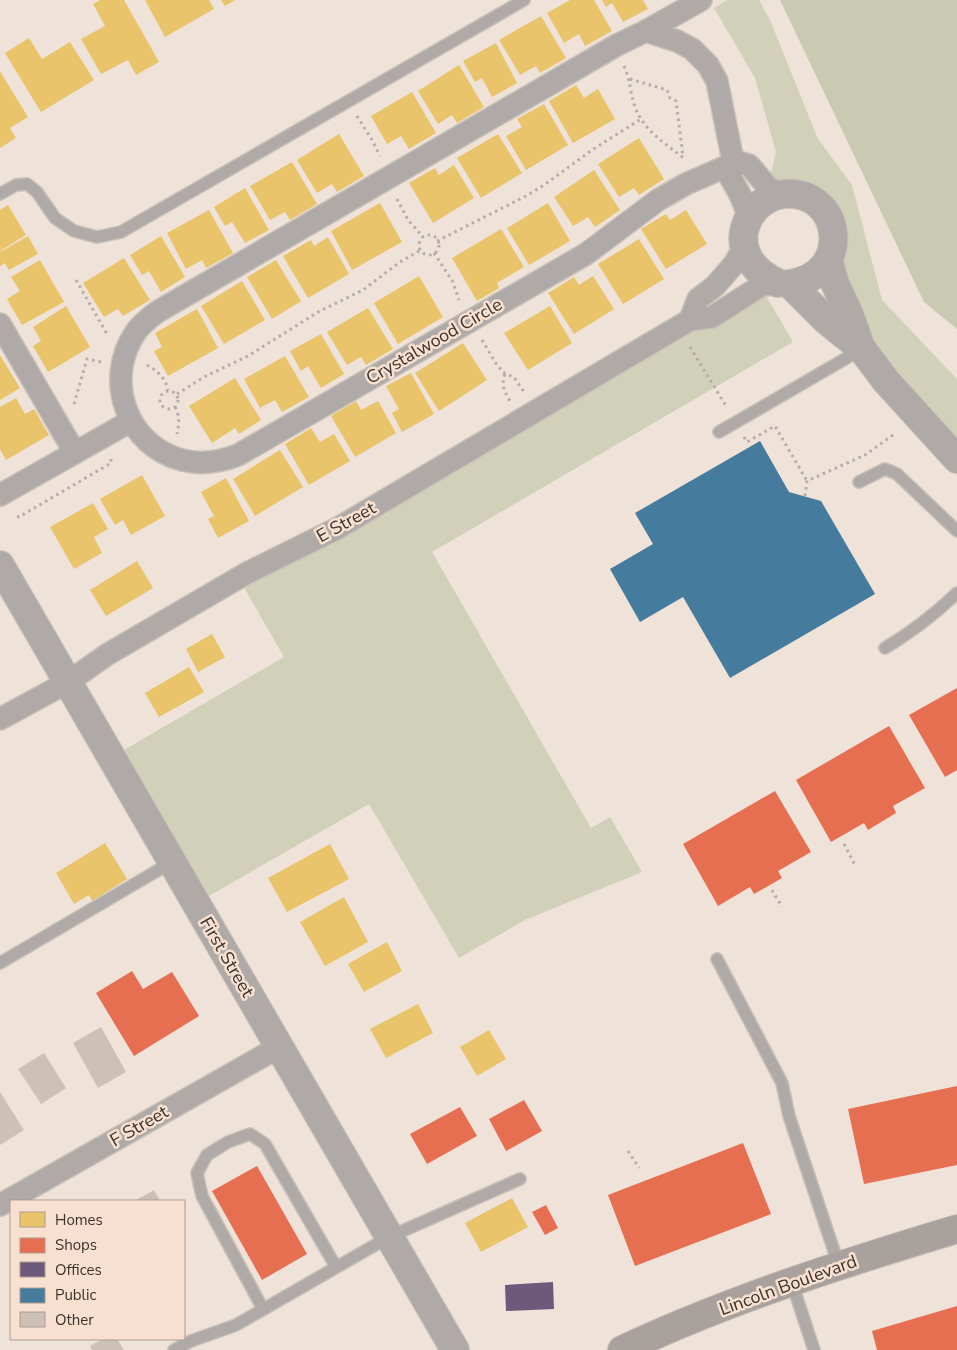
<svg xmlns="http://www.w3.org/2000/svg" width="957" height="1350" font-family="'Nunito Sans',sans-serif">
<rect width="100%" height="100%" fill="#efe2d9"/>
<!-- green -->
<g fill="#d1d1ba">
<polygon points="727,0 759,0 770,20 818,139 852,185 882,300 957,379 957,445 845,317 845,241 769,181 776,152 755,78 714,8"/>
<polygon points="755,277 793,342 432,552 591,828 610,817 642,872 525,920 459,958 369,804 202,900 117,754 284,657 241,582 682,331"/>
</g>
<!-- forest -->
<polygon fill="#c9cab1" points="780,0 957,0 957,329 924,302"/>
<!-- homes -->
<g fill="#e9c46a">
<polygon points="100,0 124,0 159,62 136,75 128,60 101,74 81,39 105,26 93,4"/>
<polygon points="145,0 209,0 214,9 165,37"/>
<polygon points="221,0 235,0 225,6"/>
<polygon points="570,0 594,0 612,31 585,46 579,34 564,43 547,13"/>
<polygon points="602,0 643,0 648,9 623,22 612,3 606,7"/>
<polygon points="541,16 566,58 540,73 536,66 520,75 499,40"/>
<polygon points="29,38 42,59 70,42 94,80 41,112 5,53"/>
<polygon points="496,43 517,83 492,97 482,78 475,82 463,61"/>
<polygon points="459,65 484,107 457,123 452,115 438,124 418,91"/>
<polygon points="0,71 28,117 10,128 16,138 0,148"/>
<polygon points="576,85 584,98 598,89 615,119 573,143 549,101"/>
<polygon points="412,92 436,133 409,149 401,136 387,144 371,116"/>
<polygon points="544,104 568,145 526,170 506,136 522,127 517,119"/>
<polygon points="339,134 364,176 337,192 332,184 317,193 297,160"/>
<polygon points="498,134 522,173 481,198 457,158"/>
<polygon points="639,138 664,179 639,195 634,188 619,197 598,164"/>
<polygon points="292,162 317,204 290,220 285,212 270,220 250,186"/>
<polygon points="454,165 474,198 433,223 409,183 435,168 439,175"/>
<polygon points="594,170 620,210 595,227 588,217 573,226 554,197"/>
<polygon points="245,188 269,230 245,243 232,222 225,226 214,207"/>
<polygon points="380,203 402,242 352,270 331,231"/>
<polygon points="548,203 570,241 529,265 507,228"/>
<polygon points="8,205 26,235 0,251 0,210"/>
<polygon points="209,210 233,253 206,268 202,260 186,269 167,233"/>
<polygon points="686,210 707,244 666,269 641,229 666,214 670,220"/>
<polygon points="501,229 524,267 497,283 499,288 477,301 452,258"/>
<polygon points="28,236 38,254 9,270 5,263 0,266 0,252"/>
<polygon points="161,236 185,277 161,292 149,271 142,275 130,255"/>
<polygon points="328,237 349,274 308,298 283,256 311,240 314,246"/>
<polygon points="639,239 664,279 623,304 598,264"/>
<polygon points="124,258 150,300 123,316 118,309 104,317 83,283"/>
<polygon points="40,260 64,302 22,325 7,299 20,291 11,277"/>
<polygon points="276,260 301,301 272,319 247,277"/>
<polygon points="419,276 443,317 398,344 374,303"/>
<polygon points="593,276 614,309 574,334 548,293 574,277 579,285"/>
<polygon points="242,281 265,320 224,344 201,306"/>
<polygon points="66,306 90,347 48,372 33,346 41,341 33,327"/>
<polygon points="550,306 572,343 528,370 504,333"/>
<polygon points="368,308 393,349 366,365 361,357 347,365 327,332"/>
<polygon points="197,309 218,348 168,376 154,351 162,347 155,333"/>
<polygon points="321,334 344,374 321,388 308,366 301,371 290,351"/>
<polygon points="463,343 487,380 439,411 415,373"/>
<polygon points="0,355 20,388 0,400"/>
<polygon points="285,356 309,397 282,412 275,400 260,408 244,379"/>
<polygon points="411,373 434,414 402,432 392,413 399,409 386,386"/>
<polygon points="235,378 261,420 239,434 235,428 212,443 189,406"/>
<polygon points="16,398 25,414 34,409 49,435 6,460 0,449 0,407"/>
<polygon points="356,401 361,410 378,401 396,433 355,457 331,416"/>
<polygon points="311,428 320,442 334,434 350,461 309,485 285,444"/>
<polygon points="280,450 303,487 255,516 233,479"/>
<polygon points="142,475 165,516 131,535 123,520 115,525 100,499"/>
<polygon points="226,478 249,521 218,538 208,519 214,516 201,492"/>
<polygon points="93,503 108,529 94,537 102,553 74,569 50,527"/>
<polygon points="137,561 153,588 106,616 90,590"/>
<polygon points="212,634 225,657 198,672 186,649"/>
<polygon points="189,667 204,692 159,717 145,693"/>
<polygon points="105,843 127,879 92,901 89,895 74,904 56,873"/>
<polygon points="330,844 349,879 287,912 268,878"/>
<polygon points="344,897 368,942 325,966 300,922"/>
<polygon points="387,942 402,971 364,992 348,964"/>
<polygon points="418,1004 433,1033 386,1058 370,1029"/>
<polygon points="489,1030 506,1059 477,1076 460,1047"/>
<polygon points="512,1198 528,1227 481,1252 465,1223"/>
</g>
<!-- shops -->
<g fill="#e76f51">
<polygon points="957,688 957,770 945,777 909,715"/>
<polygon points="889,726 925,788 893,806 896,813 868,830 864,823 831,842 796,780"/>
<polygon points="775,791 811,852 778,871 782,878 754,894 750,887 718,906 683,844"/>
<polygon points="132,971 143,989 172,972 199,1016 134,1056 96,993"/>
<polygon points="957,1086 957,1165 864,1184 848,1109"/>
<polygon points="524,1100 542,1131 506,1151 489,1119"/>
<polygon points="460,1107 477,1136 427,1164 410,1134"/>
<polygon points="743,1143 771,1214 635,1266 608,1195"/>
<polygon points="257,1166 307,1254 262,1280 212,1191"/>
<polygon points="546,1205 558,1228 545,1235 532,1212"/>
<polygon points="957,1306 957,1350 877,1350 872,1331"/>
</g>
<!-- offices -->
<polygon fill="#6d597a" points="553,1282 554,1309 506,1311 505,1285"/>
<!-- public -->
<polygon fill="#457b9d" points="760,441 789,492 821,501 875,594 730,678 683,597 640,622 610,569 653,544 635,513"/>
<!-- building -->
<g fill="#cdc0b7">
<polygon points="101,1027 126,1072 98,1088 73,1043"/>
<polygon points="44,1053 66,1088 41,1104 18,1069"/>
<polygon points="0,1092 24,1130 0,1145"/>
<polygon points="154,1190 160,1201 134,1201"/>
<polygon points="103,1339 117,1339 124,1350 92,1350 90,1346"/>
</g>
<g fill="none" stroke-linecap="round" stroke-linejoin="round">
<defs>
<g id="service">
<polyline points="0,194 16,185 27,184 37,192 55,218 74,231 97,237 121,232 524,0"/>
<polyline points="719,432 862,349"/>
<polyline points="859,482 885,469 897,474 957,531"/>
<path d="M885,648C912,632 935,614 957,593"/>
<polyline points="717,959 782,1083 789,1116 839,1266"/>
<polyline points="0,963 172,862"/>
<polyline points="792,1283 814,1350"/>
<polyline points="263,1309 202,1196 197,1173 207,1155 228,1142 250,1134 265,1144 336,1267"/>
<polyline points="174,1350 191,1341 236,1325 389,1237 520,1179"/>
</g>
<g id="minor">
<path d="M701,0L646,31L617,45L157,312C149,318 141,324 135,333C104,380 126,445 182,460C201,465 220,462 238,455L586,254L658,200L686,184L727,166L733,161L749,165L767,186L778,195"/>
<path d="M646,31L677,41L692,49L708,65L717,81L733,161L730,177C738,190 746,204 748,219"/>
<polyline points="690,320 698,299 715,286 735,263 744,246"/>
<polyline points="0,324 75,453"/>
<polyline points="0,495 131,421"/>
<polyline points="0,719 68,682 108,654 247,573 338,528 690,320 712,317 762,285 785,283"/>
<polyline points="0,1205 279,1047"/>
</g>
<g id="tertiary">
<path d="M829,259C831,277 838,291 846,307C852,320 856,334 861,348"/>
<path d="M778,283C751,271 733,245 750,216C757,204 769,196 784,194C842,189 855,274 790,284"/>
<polyline points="790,284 826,320 862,349 886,381 957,459"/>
<polyline points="0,565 455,1350"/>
</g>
<path id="primary" d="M622,1350C728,1300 844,1263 957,1229"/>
</defs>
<!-- service casing -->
<use href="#service" stroke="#c9c0b8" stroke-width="14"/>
<!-- minor casing -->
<use href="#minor" stroke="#c9c0b8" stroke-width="24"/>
<!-- tertiary casing -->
<use href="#tertiary" stroke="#c9c0b8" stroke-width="30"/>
<!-- primary casing -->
<use href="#primary" stroke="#c9c0b8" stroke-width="30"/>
<!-- path -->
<g stroke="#b3aca9" stroke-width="3" stroke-dasharray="2.5 4" stroke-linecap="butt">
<path d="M624,66C630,79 630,91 634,104C642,130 665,143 685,159"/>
<polyline points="630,79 667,90 670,98 676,101 683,156"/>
<polyline points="357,116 372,140 380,156"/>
<polyline points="397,199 408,220 423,237"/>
<circle cx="429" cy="245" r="10"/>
<polyline points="437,241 526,196 544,185 592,150 641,119"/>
<polyline points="434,253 453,282 459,300"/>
<polyline points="76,280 107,334"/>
<polyline points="482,340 497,365 505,374 514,377 524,392"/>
<polyline points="690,347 726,406"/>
<path d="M147,365C157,370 166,379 168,390"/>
<path d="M505,374C501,385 504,391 510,401"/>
<circle cx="169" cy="400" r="9"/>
<polyline points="177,394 204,377 248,356 318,312 363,290 400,262 421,250"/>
<polyline points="74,404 87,359 101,362"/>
<path d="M175,407C180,415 179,425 177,434"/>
<polyline points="744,437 747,442 775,426 807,481"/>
<polyline points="805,496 807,481 865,455 893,435"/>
<polyline points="17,516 19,517 111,463 111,459"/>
<polyline points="844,844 855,865"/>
<polyline points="772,890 782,907"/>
<polyline points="628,1151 639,1168"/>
</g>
<!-- service -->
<use href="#service" stroke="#afaaa7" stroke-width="11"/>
<!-- minor -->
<use href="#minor" stroke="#afaaa7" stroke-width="21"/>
<!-- tertiary -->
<use href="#tertiary" stroke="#afaaa7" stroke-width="28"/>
<!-- primary -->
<use href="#primary" stroke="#a9a19e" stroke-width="28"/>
</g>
<g text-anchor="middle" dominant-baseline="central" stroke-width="5" stroke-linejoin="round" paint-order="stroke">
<!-- street labels -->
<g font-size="18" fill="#3b322c" stroke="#f8e0d0">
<text transform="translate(434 341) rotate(-30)">Crystalwood Circle</text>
<text transform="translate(346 522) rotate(-29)">E Street</text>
<text transform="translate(227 957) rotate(60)">First Street</text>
<text transform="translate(139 1126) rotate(-30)">F Street</text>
<text transform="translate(788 1285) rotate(-20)">Lincoln Boulevard</text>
</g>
</g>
<!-- legend -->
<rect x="10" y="1200" width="175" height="140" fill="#f8e0d0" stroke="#ac9a8e"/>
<rect x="20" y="1212" width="25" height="15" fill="#e9c46a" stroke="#ac9a8e"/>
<text x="55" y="1225" font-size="15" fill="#3b322c">Homes</text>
<rect x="20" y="1238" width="25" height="15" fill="#e76f51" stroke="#ac9a8e"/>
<text x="55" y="1250" font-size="15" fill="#3b322c">Shops</text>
<rect x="20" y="1262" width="25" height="15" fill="#6d597a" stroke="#ac9a8e"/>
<text x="55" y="1275" font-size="15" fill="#3b322c">Offices</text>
<rect x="20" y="1288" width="25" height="15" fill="#457b9d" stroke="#ac9a8e"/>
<text x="55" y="1300" font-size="15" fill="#3b322c">Public</text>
<rect x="20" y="1312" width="25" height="15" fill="#cdc0b7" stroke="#ac9a8e"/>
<text x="55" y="1325" font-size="15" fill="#3b322c">Other</text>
</svg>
